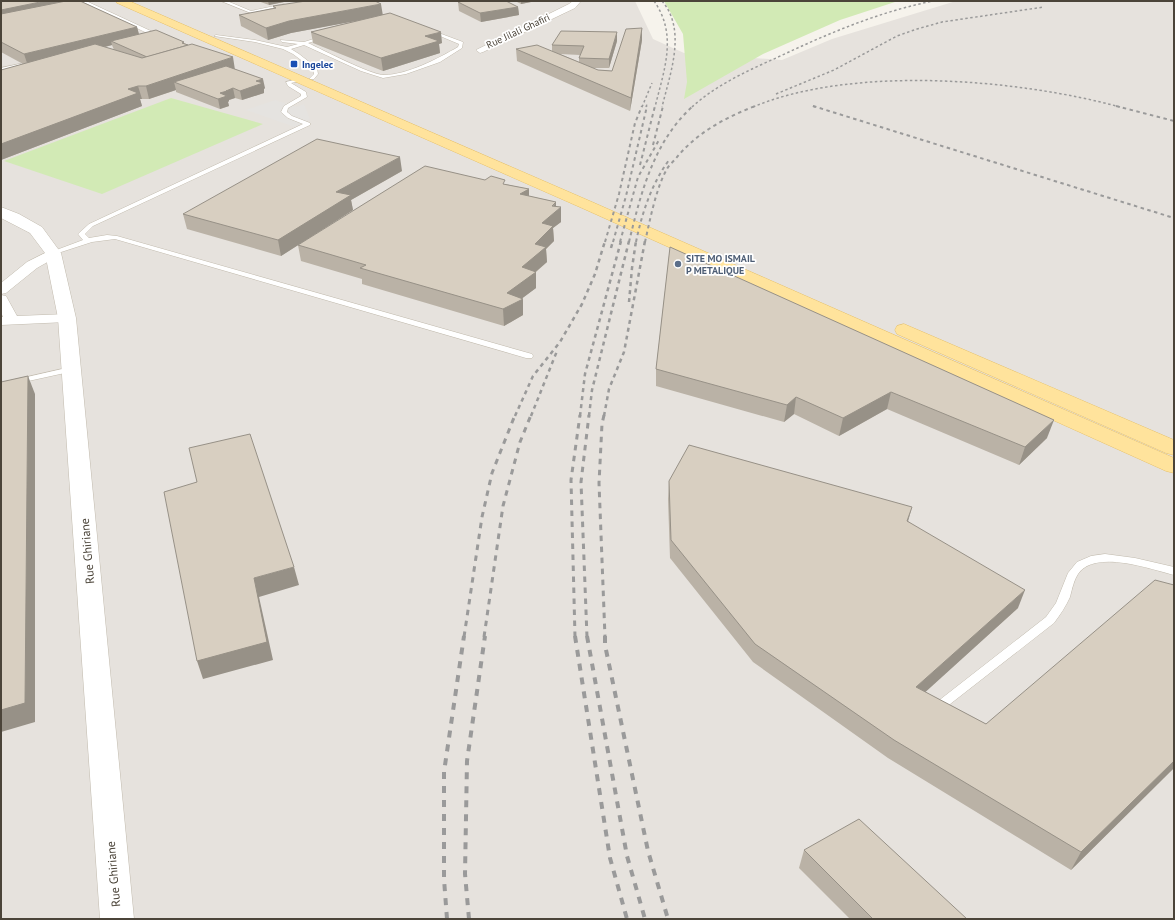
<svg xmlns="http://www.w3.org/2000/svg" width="1175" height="920" font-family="'PT Sans',sans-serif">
<rect width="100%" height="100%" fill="#f6f3ec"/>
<!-- industrial -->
<polygon fill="#e6e2dd" points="1,1 635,1 653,39 684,53 782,60 832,39 956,1 1174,1 1174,919 1,919"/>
<!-- green -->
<g fill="#d2eab5">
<polygon points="664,1 898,1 840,20 763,54 684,99 687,82 683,34"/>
<polygon points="171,98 263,124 102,194 4,161"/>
</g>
<!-- parking -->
<polygon fill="#e5e3e0" points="275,100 297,107 304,104 310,119 295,127 246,110"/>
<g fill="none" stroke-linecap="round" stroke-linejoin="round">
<defs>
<g id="service">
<polygon points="81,1 86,1 153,32 155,35 150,40 146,40 146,38 150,35 149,34"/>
<polygon points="221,1 227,1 251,11 284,4 286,5 251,13"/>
<path d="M428,29L463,42L462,48L440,62L406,74L383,78L361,71L304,45L291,49L299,54L317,68L318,74L314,79H310V78L314,74L313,69L293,54L283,49L255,42L214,36L216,35L255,40L287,47L298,44L282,42L280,40L304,42L323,36L325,38L308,43C323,50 371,75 384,75C407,75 439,58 458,47L459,44L428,31Z"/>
<polygon points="19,64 21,64 21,66 1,70 1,68"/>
<polygon points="298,79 300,79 300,81 291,83 306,92 307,97 288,108 287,112 292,116 310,123 310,125 93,226 85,234 89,238 107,235 117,236 532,354 533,356 532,358 526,358 115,239 92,242 55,254 51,254 51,252 83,240 78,234 89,224 303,124 288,118 281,112 284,106 301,96 301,94 288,86 286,82"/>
<polygon points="71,367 75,369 74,371 1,387 1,383"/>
<path d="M1105,554L1135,558L1174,567V575C1150,569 1095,549 1078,574C1074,580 1072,589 1070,597C1066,606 1060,615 1054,623L945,708L941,710L937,708L935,705L937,702L1046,617L1056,603L1068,573L1077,562L1091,556Z"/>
</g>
<g id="minor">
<polygon points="573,1 581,1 575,8 483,52 480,53 476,50 569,4"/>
<polygon points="53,249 58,250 59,253 58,256 37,268 6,293 1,294 1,283 27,262"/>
<polygon points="1,295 6,296 17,316 67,314 72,315 74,318 72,321 67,322 1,325 1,317 3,317 1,312"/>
</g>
<polygon id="tertiary" points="1,207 19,214 42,227 61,253 76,318 134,919 100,919 58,318 45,253 30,233 1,218"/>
<g id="primary">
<polygon points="116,1 129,1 592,202 1174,458 1174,473 1166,471 582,208 117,3"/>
<polygon points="904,324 1174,440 1174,455 1166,453 897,334 895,330 897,326"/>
</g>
</defs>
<!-- service casing -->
<use href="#service" stroke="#c2bbae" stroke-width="1"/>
<!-- minor casing -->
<use href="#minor" stroke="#c2bbae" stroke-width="1"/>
<!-- tertiary casing -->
<use href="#tertiary" stroke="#c2bbae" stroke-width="1"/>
<!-- primary casing -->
<use href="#primary" stroke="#e6c16a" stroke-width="1"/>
<!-- service -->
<use href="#service" fill="#fff" fill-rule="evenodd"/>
<!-- minor -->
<use href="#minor" fill="#fff" fill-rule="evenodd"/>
<!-- tertiary -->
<use href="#tertiary" fill="#fff" fill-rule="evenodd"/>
<!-- primary -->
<use href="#primary" fill="#ffe39c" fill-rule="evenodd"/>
<!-- rail-far4 -->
<g stroke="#9a9a9a" stroke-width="1.5" stroke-dasharray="2.5 2.5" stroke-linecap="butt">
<path d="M654,1C678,35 664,70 655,107"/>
<path d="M662,1C687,30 670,74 662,107"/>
<polyline points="776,94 834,70 897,36 917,29 942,22 1044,7"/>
<polyline points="813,106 815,107"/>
<polyline points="642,107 652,83"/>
<polyline points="646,107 647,104"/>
<path d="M692,107C716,85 747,71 776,58C827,34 878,12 933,1"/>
<path d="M753,107C853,65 1017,79 1120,107"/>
</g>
<!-- rail-far3 -->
<g stroke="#9a9a9a" stroke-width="2" stroke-dasharray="3.5 3.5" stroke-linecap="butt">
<polyline points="813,106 1174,218"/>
<polyline points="1116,106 1174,121"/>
<polyline points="653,145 663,106"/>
<polyline points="640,165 655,106"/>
<polyline points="605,242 619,194 635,123 642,106"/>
<polyline points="613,242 626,196 647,106"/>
<polyline points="620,242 638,177 659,140"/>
<path d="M629,242C641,192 654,141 693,106"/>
<path d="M636,242C642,213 651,185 669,160"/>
<path d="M645,242C650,220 656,188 667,169C669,165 674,161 677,157C698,132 725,118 755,106"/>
</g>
<!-- rail-far2 -->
<g stroke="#9a9a9a" stroke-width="2.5" stroke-dasharray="4 4" stroke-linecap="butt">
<polyline points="611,248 613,241"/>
<polyline points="629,302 632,268 636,241"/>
<polyline points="515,416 533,376 560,342 582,304 595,274 605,241"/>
<polyline points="531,416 557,351"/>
<polyline points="580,416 585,374 621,241"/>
<polyline points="589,416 592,390 629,241"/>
<polyline points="604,416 609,389 624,352 645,241"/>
</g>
<!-- rail-far1 -->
<g stroke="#9a9a9a" stroke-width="3" stroke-dasharray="5.5 5.5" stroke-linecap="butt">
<polyline points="604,415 602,424 599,483 605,637"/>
<polyline points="464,637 482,517 492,473 515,415"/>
<polyline points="484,637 503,506 520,442 531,415"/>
<polyline points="575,637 571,480 580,415"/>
<polyline points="587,637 581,482 589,415"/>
</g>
<!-- rail -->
<g stroke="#9a9a9a" stroke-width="4" stroke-dasharray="7 7" stroke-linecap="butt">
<polyline points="575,636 610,858 627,919"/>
<polyline points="587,636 627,856 645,919"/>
<polyline points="605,636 605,645 648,851 668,919"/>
<polyline points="447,919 444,879 444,772 464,636"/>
<polyline points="469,919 465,874 467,761 485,636"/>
</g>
</g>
<!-- wall -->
<g fill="#bab2a6" fill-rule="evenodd">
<path d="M1,1L137,27L139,35L184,42V43L235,69L265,88L264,89V93L242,100L235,98L229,100V101L228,102L229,106L220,109L176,92V90L149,99H140L142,106L1,160V70L23,64L1,52ZM112,45L114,50L105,47Z"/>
<polygon points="258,1 289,1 269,5"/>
<polygon points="515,1 536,1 521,4"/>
<polygon points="458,2 518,7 519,15 481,22 459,11"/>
<polygon points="273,6 382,14 442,43 439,44 440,53 383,71 313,43 311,32 359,20 291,33 268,40 241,26 239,15 274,9"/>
<path d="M642,28V40L630,111L517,61L516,49L552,51V45L617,41L609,68H592L598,70L612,71ZM560,54L580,55L579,58V62Z"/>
<polygon points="402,171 351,200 353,210 281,256 187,229 183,214"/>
<polygon points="505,184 529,189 529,196 556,202 556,207 561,222 553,228 554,241 546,249 547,262 536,272 536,288 522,298 523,315 504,326 362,284 362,279 301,261 298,245"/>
<polygon points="670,247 1047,438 1019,465 887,409 839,436 794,414 784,422 656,386 656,369"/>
<polygon points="669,481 908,521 1018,608 925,692 986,724 1174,585 1174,768 1071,870 888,758 753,662 670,558 668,499"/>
<polygon points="804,850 967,919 850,919 799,868"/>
</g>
<!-- shaded-wall -->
<g fill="#979187">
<polygon points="45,1 69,1 1,22 1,10"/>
<polygon points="268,1 289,1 269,5"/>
<polygon points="521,1 536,1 521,4"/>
<polygon points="381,4 383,16 291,33 268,40 266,28 289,21"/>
<polygon points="518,7 519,15 481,22 480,13"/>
<polygon points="137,27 140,38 111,41 112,45 28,66 24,54"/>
<polygon points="642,28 642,40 630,111 631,98"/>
<polygon points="441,32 442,43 439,44 440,53 383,71 381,58 425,36"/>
<polygon points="617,32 617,41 609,68 609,59"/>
<polygon points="233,57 235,70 174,82 176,90 149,99 146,86"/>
<polygon points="263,79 265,88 264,89 264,93 242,100 240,91 256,81"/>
<polygon points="138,86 142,99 140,99 142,106 1,160 1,144 128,89"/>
<polygon points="233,88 235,98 229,100 229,101 228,102 229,106 220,109 218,99 220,93 226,91"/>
<polygon points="400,157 402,171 351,200 353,210 281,256 278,240 336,192"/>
<polygon points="529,189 529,203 520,194"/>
<polygon points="556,202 556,211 561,207 561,222 553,228 554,241 546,249 547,262 533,274 536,272 536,288 520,300 523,299 523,315 504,326 503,309 507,293 522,267 542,223"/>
<polygon points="28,376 35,394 35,722 1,732 1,710"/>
<polygon points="891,392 887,409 839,436 843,418"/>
<polygon points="796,397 794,414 784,422 787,405"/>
<polygon points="1054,420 1047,438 1019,465 1025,447"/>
<polygon points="912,507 907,525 907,521"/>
<polygon points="294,567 299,585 259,597 273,660 203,679 197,661 254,578"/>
<polygon points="1025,590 1018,608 910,706 916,687"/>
<polygon points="1174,761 1174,768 1071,870 1081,852"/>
</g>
<!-- building -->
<g fill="#d8cfc1" stroke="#979187">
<polygon points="1,1 45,1 1,10"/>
<polygon points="66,1 80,1 137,27 24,54 1,42 1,14"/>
<polygon points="306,1 375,1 381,4 289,21 266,28 239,15 276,8 273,6"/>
<polygon points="464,1 506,1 518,7 480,13 458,2"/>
<polygon points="390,13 441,32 425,36 439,41 381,58 311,32"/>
<polygon points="642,28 631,98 516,49 537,45 598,70 612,71 626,29"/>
<polygon points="156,30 184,42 182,43 188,45 147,57 111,41"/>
<polygon points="561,31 617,32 609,59 579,58 584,46 552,45"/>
<polygon points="95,44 142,58 192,44 233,57 146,86 138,86 128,89 138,93 1,144 1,70"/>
<polygon points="226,66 263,79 256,81 263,83 240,91 233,88 226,91 227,91 220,93 227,96 218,99 174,82"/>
<polygon points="317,139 400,157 336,192 351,195 278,240 183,214"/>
<polygon points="425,166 485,180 491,176 505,180 503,184 529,189 520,194 556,202 552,206 561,207 542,223 553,226 535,244 546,247 522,267 536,272 507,293 523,299 503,309 360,268 366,265 298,245"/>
<polygon points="670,247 1054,420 1025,447 891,392 843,418 796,397 787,405 656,369"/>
<polygon points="28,376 25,703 1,710 1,382"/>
<polygon points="250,434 294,567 254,578 267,642 197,661 164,492 197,482 189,448"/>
<polygon points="689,445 912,507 907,521 1025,590 916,687 986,724 1155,580 1174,585 1174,761 1081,852 894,740 755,644 671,540 669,481"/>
<polygon points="859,819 967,919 873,919 804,850"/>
</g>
<!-- markers -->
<rect fill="#1a4fb4" stroke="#fff" stroke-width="1.5" x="290" y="60" width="8" height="8" rx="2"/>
<circle fill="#5c6f8a" stroke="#fff" stroke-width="1.5" cx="678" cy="264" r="4"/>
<g text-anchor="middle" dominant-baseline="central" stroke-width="3.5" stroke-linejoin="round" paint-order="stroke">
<!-- far-street labels -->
<g font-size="10" fill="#4b4439" stroke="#fff">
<text transform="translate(518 31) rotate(-25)">Rue Jilali Ghafiri</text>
</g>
<!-- far-transit labels -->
<g font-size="10" font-weight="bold" fill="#164399" stroke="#fff" text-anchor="start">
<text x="302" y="64">Ingelec</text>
</g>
<!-- far-service labels -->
<g font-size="10" font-weight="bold" fill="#4e5e75" stroke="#fff" text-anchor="start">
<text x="686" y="258">SITE MO ISMAIL<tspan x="686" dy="12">P METALIQUE</tspan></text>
</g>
<!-- street labels -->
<g font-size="12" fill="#4b4439" stroke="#fff">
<text transform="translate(87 551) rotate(-95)">Rue Ghiriane</text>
<text transform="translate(113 874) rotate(-95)">Rue Ghiriane</text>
</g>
</g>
<!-- border -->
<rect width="1175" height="920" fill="none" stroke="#4b4439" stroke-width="4"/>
</svg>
